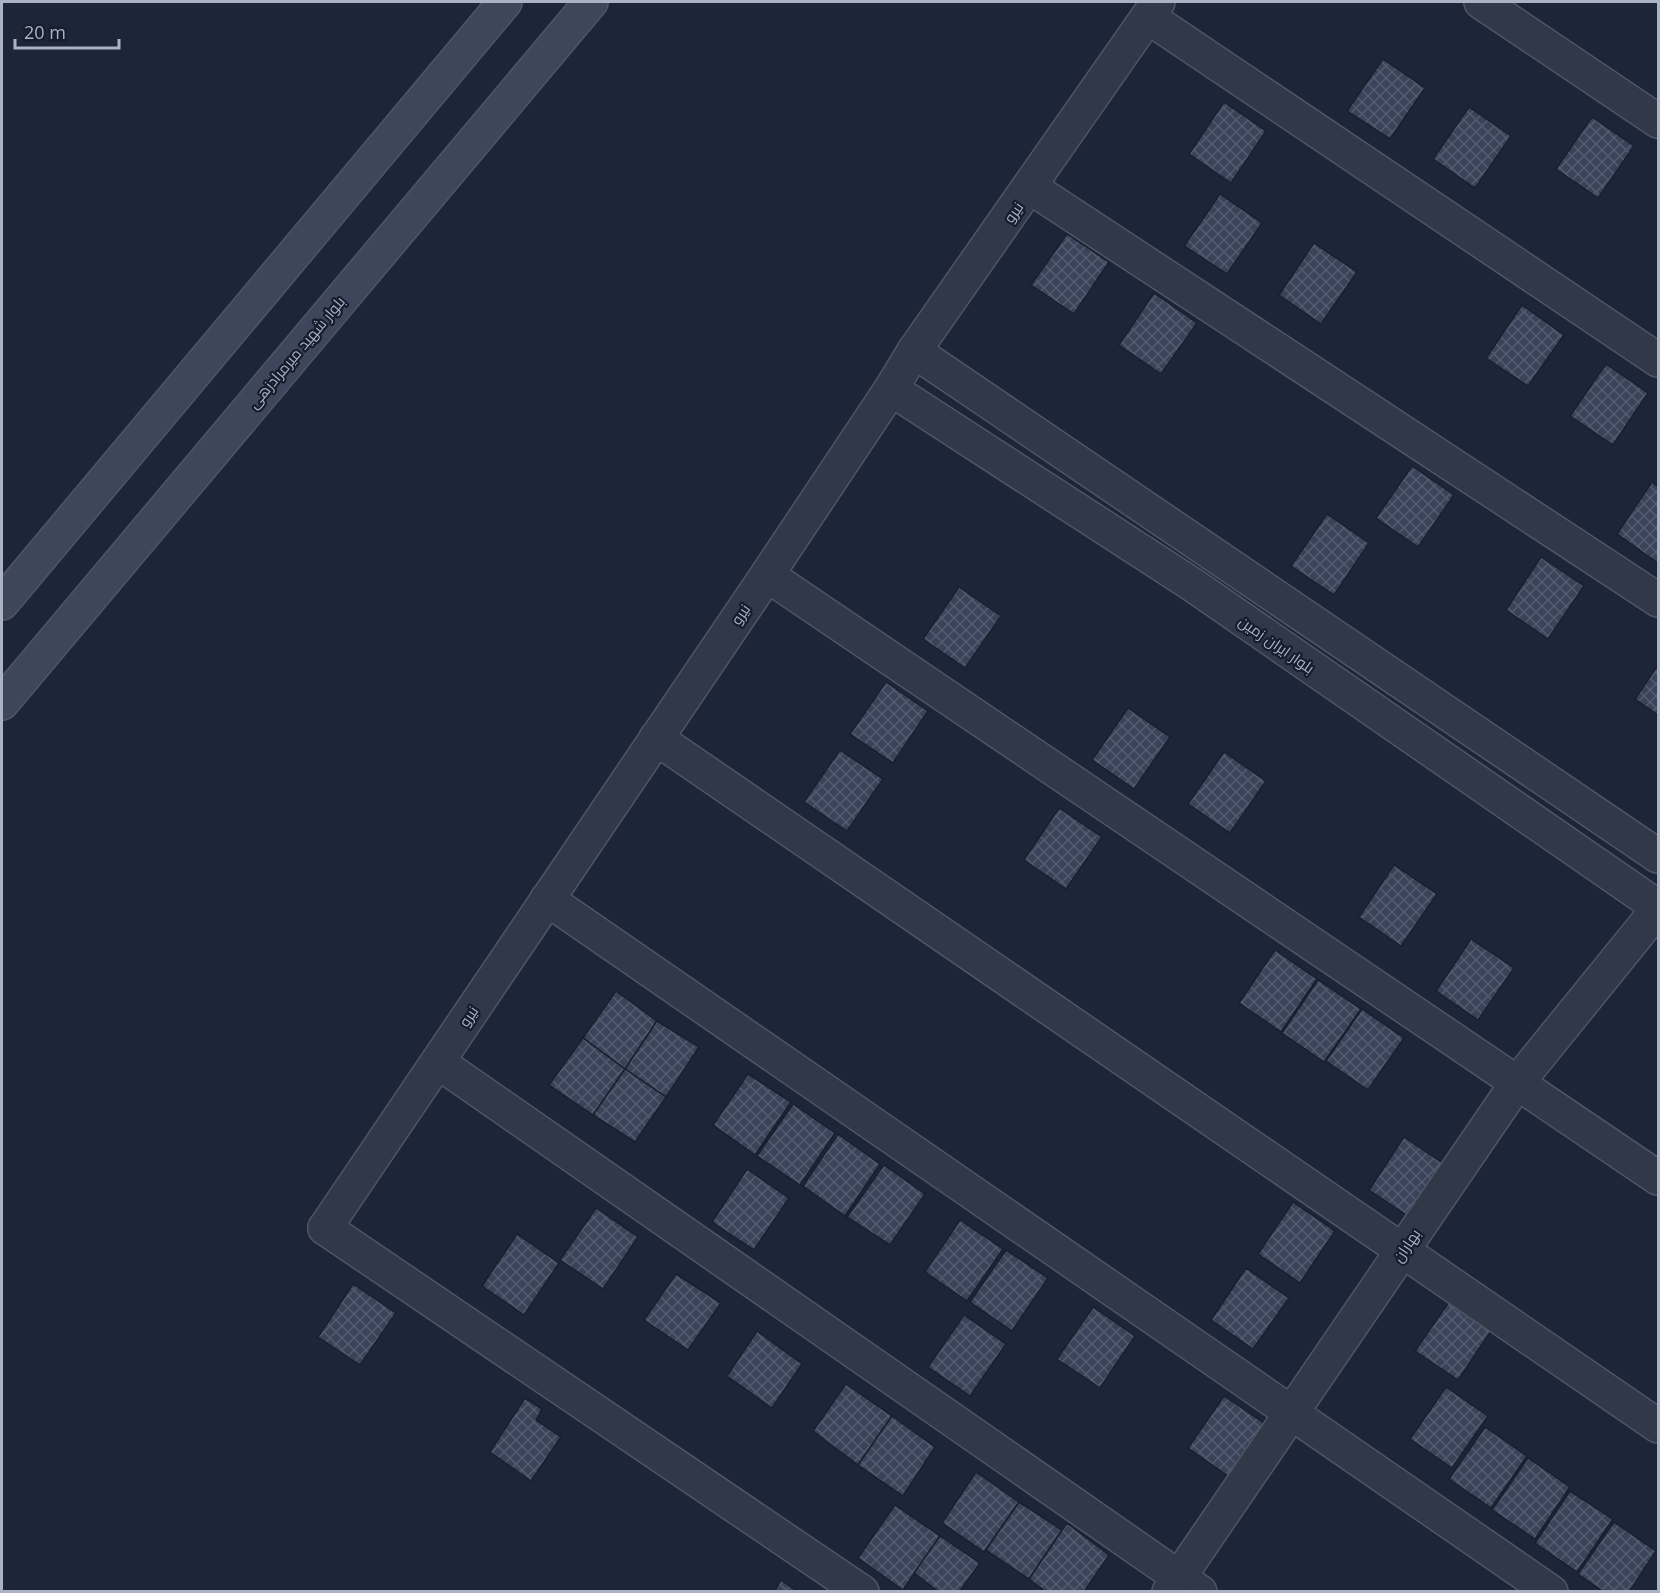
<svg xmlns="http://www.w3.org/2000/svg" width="1660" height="1593" font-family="'Open Sans',Cairo,sans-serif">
<defs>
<pattern id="building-cross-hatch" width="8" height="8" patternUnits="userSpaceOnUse" patternTransform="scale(1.5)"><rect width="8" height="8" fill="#394359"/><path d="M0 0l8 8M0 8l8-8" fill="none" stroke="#535c6f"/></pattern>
</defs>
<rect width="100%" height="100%" fill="#1d2638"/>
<!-- building -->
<g fill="url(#building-cross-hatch)" stroke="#191f2f" stroke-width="1.5">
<polygon points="1383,59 1425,88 1390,139 1347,111"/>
<polygon points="1224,102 1266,131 1231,183 1189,154"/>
<polygon points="1469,107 1511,136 1475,188 1433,159"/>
<polygon points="1592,117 1634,146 1598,198 1556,169"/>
<polygon points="1220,194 1262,223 1227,274 1184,246"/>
<polygon points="1067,234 1109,262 1074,314 1031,285"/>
<polygon points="1314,243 1357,272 1321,324 1279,295"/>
<polygon points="1154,293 1197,323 1161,374 1119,345"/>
<polygon points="1522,305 1564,335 1528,386 1486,358"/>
<polygon points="1606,364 1648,393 1613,445 1570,416"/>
<polygon points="1412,466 1454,495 1418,547 1376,518"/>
<polygon points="1652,482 1658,487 1658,563 1617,534"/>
<polygon points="1327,514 1369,543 1334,595 1291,566"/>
<polygon points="1541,557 1584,586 1548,639 1506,610"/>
<polygon points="959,587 1001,616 965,668 923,639"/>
<polygon points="1658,665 1658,715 1635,699"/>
<polygon points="886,682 928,711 893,763 850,734"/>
<polygon points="1128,708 1170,737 1134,789 1092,760"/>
<polygon points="840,750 883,779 847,831 804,802"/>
<polygon points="1224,752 1266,781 1230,833 1188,804"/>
<polygon points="1059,808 1102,837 1066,889 1024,860"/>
<polygon points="1394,865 1437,894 1401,946 1359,917"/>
<polygon points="1471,939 1514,968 1478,1020 1436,991"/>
<polygon points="1275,950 1317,979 1281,1032 1239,1003"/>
<polygon points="1318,980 1361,1009 1324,1062 1282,1033"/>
<polygon points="616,991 657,1021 625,1069 583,1038"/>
<polygon points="1362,1009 1404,1038 1368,1090 1326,1061"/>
<polygon points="657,1021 699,1047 666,1097 625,1069"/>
<polygon points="583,1038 625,1069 593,1115 549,1085"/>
<polygon points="625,1069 666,1097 635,1142 593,1115"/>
<polygon points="748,1074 791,1102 755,1155 713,1125"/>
<polygon points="793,1104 835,1133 800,1185 757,1156"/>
<polygon points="838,1134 880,1164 845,1216 803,1186"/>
<polygon points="1404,1137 1447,1166 1411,1218 1369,1190"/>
<polygon points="884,1165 925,1194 890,1245 847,1217"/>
<polygon points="747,1169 789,1198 754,1250 712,1222"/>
<polygon points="1293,1202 1335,1231 1300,1283 1258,1254"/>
<polygon points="596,1208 638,1237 603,1289 560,1260"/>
<polygon points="960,1220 1003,1249 967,1301 925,1272"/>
<polygon points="517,1234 559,1263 524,1315 482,1286"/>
<polygon points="1006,1250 1048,1278 1012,1331 970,1302"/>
<polygon points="1246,1268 1289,1298 1253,1349 1211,1320"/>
<polygon points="676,1274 721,1303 688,1350 644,1320"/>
<polygon points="353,1284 396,1313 360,1365 318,1337"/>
<polygon points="1451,1299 1493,1328 1458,1380 1415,1351"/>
<polygon points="1093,1307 1135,1336 1100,1388 1057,1359"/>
<polygon points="964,1315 1006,1344 970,1396 928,1367"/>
<polygon points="757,1331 802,1364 772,1408 727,1376"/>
<polygon points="846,1384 892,1416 858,1465 813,1431"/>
<polygon points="1446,1387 1488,1416 1452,1468 1410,1439"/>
<polygon points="1224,1396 1267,1425 1231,1478 1188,1448"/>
<polygon points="525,1398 542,1409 536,1420 561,1437 531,1481 490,1452"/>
<polygon points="892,1416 935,1447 903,1496 858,1465"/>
<polygon points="1485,1427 1527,1456 1491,1508 1449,1479"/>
<polygon points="1528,1458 1570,1487 1535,1539 1492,1510"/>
<polygon points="976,1472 1019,1502 984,1552 942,1523"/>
<polygon points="1570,1491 1613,1519 1577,1572 1535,1543"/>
<polygon points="1019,1502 1062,1530 1029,1579 986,1550"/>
<polygon points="895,1505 940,1536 903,1590 858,1558"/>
<polygon points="1614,1522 1656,1551 1629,1592 1604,1592 1578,1574"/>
<polygon points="1067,1523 1109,1555 1084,1592 1046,1592 1029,1579"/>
<polygon points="940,1536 980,1563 959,1592 939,1592 914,1573"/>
<polygon points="781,1580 798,1592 774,1592"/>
</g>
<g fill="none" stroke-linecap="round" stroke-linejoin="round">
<defs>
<g id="minor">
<polyline points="1481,2 1658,121"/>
<polyline points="1148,17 1658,360"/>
<polyline points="1030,187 1658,600"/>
<polyline points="767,575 1658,1178"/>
<polyline points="656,738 1658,1426"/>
<polyline points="547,899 1551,1592"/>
<polyline points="438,1062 1200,1592"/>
<polyline points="325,1228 862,1592"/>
</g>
<g id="tertiary">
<polyline points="914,351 1658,856"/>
<polyline points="891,389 1193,585 1658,907"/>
<polyline points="325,1228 767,575 891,389 914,351 1158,2"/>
<polyline points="1169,1592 1517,1083 1658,909"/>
</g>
<g id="secondary">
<polyline points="2,603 505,2"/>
<polyline points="2,703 591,2"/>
</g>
</defs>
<!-- minor casing -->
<use href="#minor" stroke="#4f5567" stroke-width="36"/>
<!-- tertiary casing -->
<use href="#tertiary" stroke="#4f5567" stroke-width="36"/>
<!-- secondary casing -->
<use href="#secondary" stroke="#4f5567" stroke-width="36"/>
<!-- minor -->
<use href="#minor" stroke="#313848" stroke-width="33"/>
<!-- tertiary -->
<use href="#tertiary" stroke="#313848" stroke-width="33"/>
<!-- secondary -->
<use href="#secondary" stroke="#3e465c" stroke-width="33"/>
</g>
<g text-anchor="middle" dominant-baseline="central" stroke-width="4.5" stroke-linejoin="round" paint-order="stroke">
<!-- street labels -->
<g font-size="15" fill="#abb2c6" stroke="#171d2d">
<text transform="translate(1013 212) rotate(-55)">نیرو</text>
<text transform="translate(296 352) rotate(-50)">بلوار شهید میرمرادزهی</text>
<text transform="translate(740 614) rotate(-56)">نیرو</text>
<text transform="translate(1277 644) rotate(35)">بلوار ایران زمین</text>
<text transform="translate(468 1016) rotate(-56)">نیرو</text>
<text transform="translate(1406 1245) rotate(-56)">بهاران</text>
</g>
</g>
<!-- border -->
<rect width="1660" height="1593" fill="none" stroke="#abb2c6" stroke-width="6"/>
<!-- scale -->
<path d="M15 39v9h104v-9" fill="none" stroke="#abb2c6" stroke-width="3"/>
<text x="24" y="39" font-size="18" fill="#abb2c6" stroke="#171d2d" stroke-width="4.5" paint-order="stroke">20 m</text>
</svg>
